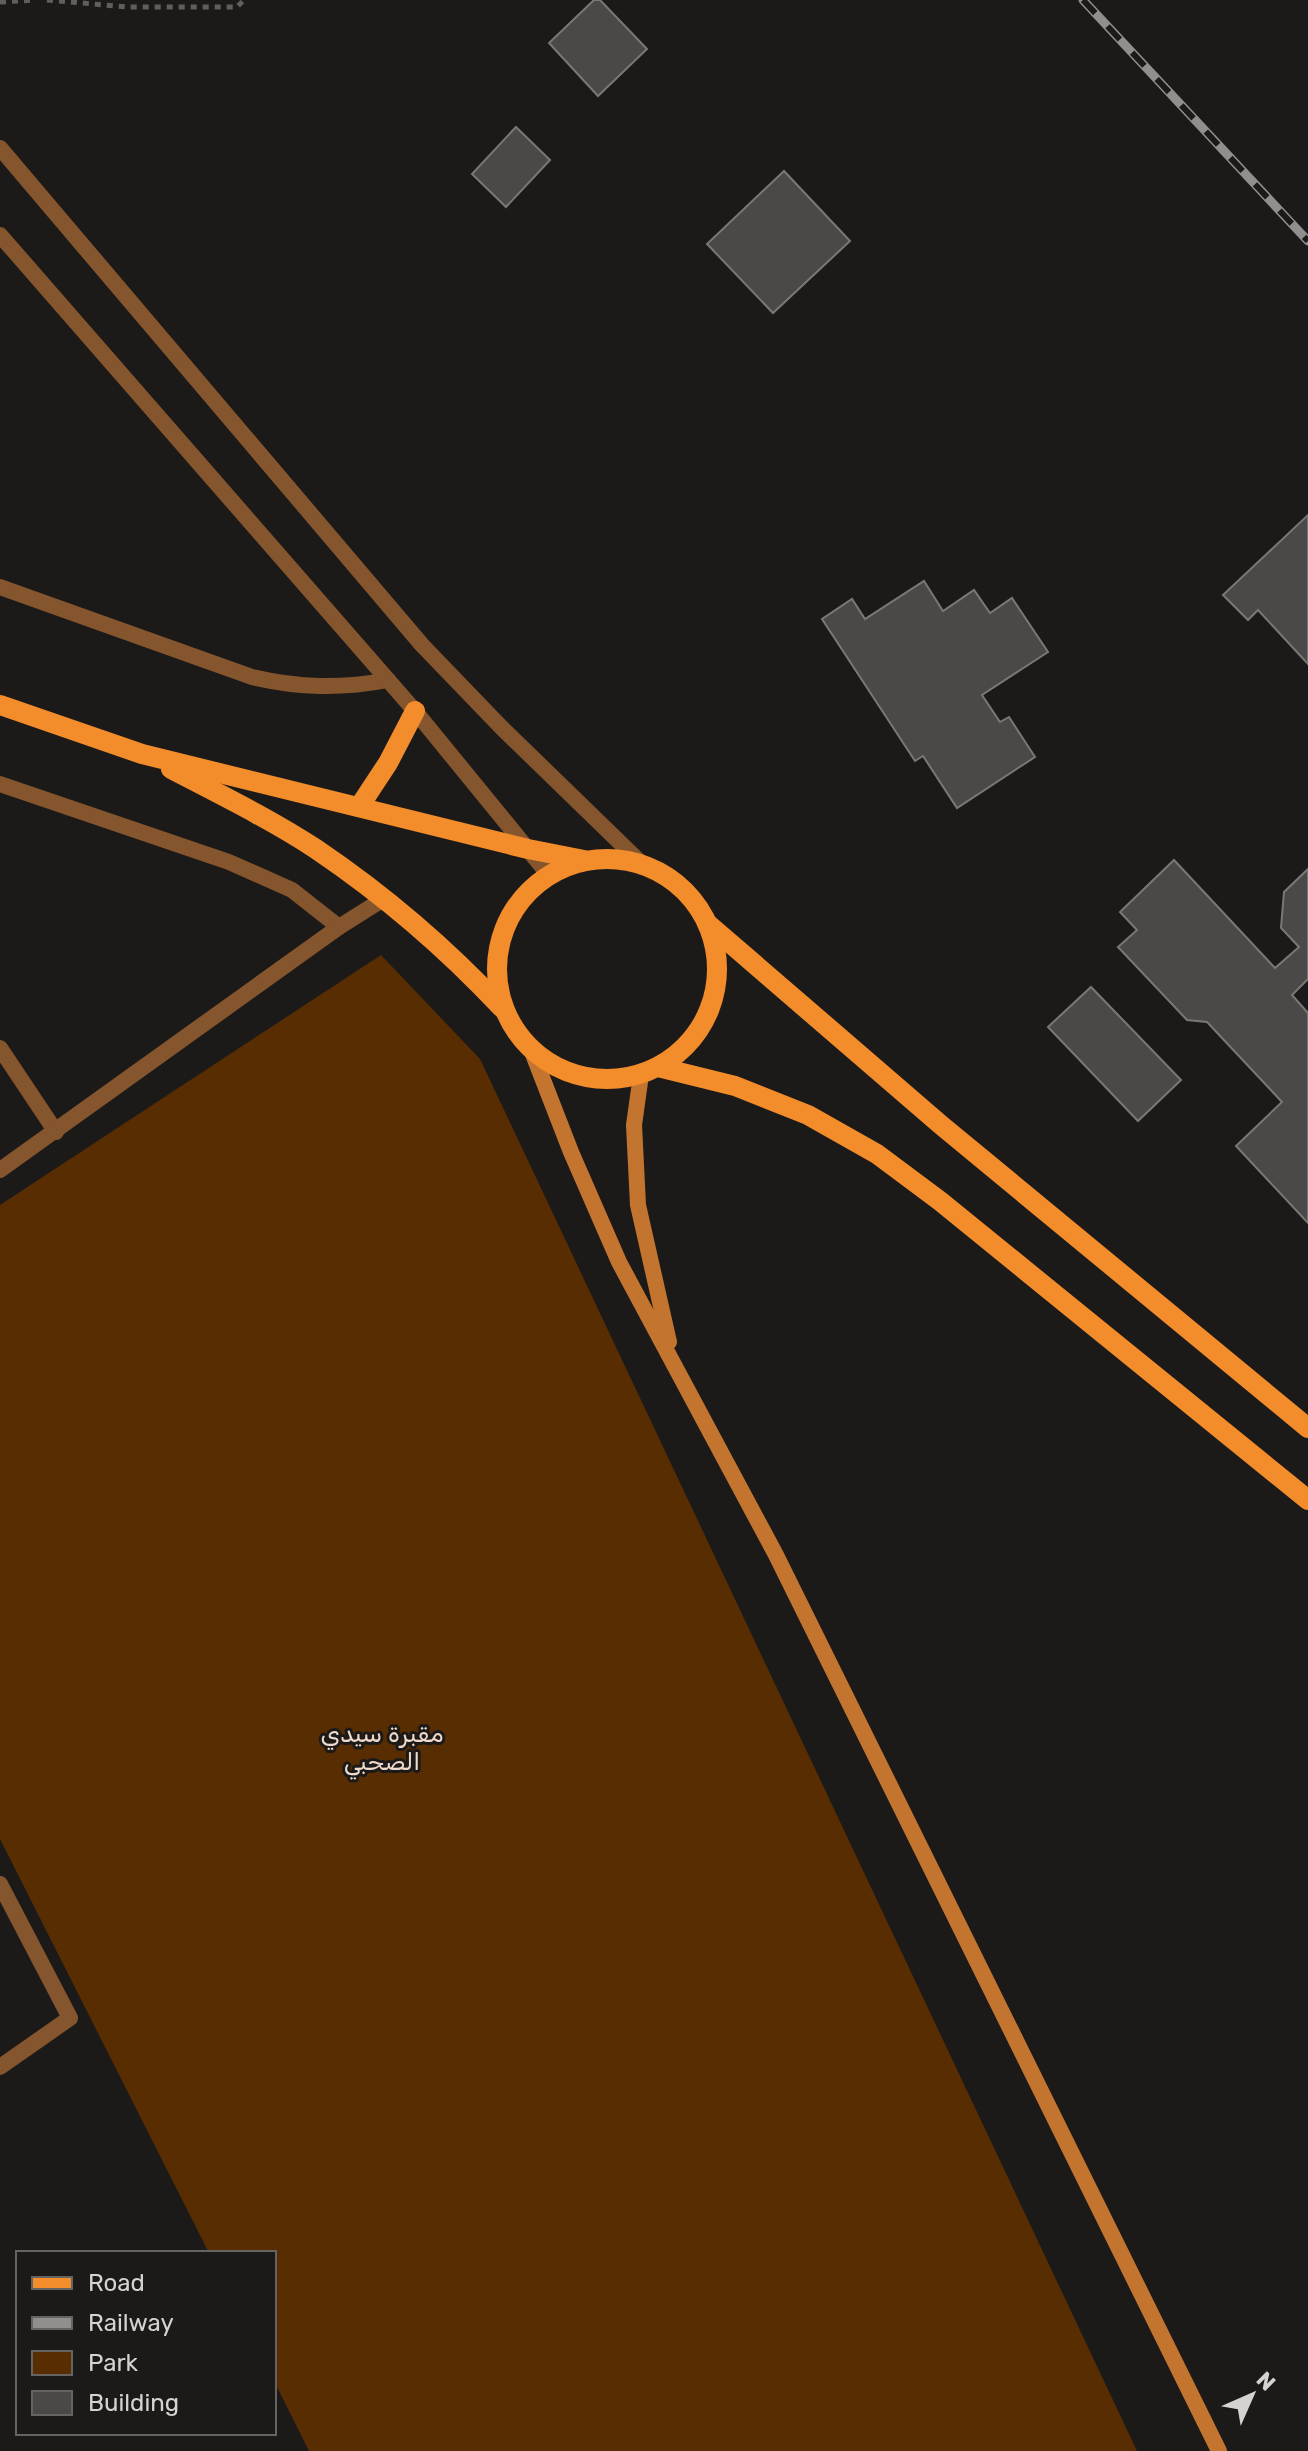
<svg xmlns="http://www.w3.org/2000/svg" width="1308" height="2451" font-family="Rubik,Vazirmatn,sans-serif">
<rect width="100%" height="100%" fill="#1c1a19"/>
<!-- green -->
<polygon fill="#582d02" points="381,955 480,1059 1137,2451 309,2451 274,2381 274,2253 209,2253 0,1839 0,1205"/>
<!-- building -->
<g fill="#4b4947" stroke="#7a7876" stroke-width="2">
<polygon points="594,0 600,0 647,49 598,96 549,43"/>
<polygon points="516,127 550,160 506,207 472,174"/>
<polygon points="784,171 850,241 773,313 707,244"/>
<polygon points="1308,515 1308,664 1258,610 1248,620 1223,595"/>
<polygon points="924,581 943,611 974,590 990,613 1012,598 1048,652 982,695 1000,722 1009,717 1035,757 957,808 923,756 915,761 822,619 852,599 865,619"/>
<polygon points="1174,860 1275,968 1299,947 1281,928 1284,892 1308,869 1308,979 1292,995 1308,1013 1308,1223 1236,1146 1282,1102 1207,1022 1187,1020 1118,947 1137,930 1120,912"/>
<polygon points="1091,987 1181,1080 1138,1121 1048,1027"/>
</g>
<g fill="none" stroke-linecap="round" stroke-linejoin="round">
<!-- path -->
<g stroke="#615f5e" stroke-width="5" stroke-dasharray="6 6" stroke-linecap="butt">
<polyline points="47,0 128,7 237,7 244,0"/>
<polyline points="0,2 36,0"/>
</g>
<!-- minor -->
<g stroke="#85552d" stroke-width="16">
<path d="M0,587L252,677C299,688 341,689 388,680"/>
<polyline points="0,784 229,862 292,890 339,927"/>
<polyline points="0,1048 56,1132"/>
<polyline points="0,1170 339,927 385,898"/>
<polyline points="0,1884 70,2018 0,2067"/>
</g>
<!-- tertiary -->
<g stroke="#85552d" stroke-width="16">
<polyline points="0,148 422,645 501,727 642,864"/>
<polyline points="0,235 415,711 548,874"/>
</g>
<!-- secondary -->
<g stroke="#c3742e" stroke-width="16">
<polyline points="531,1049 571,1152 619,1262 776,1555 1219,2451"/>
<polyline points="641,1075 634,1125 638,1205 669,1342"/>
</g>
<!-- primary -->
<g stroke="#f38c2b" stroke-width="20">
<polyline points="0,705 142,754 528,849 584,860"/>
<path d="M171,769C219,794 270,819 316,849C384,895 446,948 502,1008"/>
<polyline points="359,807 388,763 415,711"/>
<circle cx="607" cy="969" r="110"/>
<polyline points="708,924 941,1125 1308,1428"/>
<polyline points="658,1067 735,1086 808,1115 877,1154 940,1201 1308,1500"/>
</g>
<defs>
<polyline id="rail" points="1083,0 1308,241"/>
</defs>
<!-- rail casing -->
<use href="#rail" stroke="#908f8e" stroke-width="9"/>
<!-- rail -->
<use href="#rail" stroke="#1c1a19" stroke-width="6" stroke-dasharray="18" stroke-linecap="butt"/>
</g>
<g text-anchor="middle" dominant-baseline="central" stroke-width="6" stroke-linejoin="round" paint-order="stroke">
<!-- park labels -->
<g font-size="24" fill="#efd9ca" stroke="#1c1a19">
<text x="382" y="1734">مقبرة سيدي<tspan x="382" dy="28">الصحبي</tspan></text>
</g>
</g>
<!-- legend -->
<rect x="16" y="2251" width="260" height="184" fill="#1c1a19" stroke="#666463" stroke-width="2"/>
<rect x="32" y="2277" width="40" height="12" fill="#f38c2b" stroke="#666463" stroke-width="2"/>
<text x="88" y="2291" font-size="24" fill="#d4d3d2">Road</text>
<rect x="32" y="2317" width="40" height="12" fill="#908f8e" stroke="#666463" stroke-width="2"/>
<text x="88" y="2331" font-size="24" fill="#d4d3d2">Railway</text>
<rect x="32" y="2351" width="40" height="24" fill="#582d02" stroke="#666463" stroke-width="2"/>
<text x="88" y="2371" font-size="24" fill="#d4d3d2">Park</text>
<rect x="32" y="2391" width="40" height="24" fill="#4b4947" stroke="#666463" stroke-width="2"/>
<text x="88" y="2411" font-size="24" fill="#d4d3d2">Building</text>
<!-- north arrow -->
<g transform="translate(1252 2395) rotate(45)" stroke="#1c1a19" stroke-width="6" paint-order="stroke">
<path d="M0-6L14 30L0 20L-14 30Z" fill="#d4d3d2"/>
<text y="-12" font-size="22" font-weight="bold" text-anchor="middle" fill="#d4d3d2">N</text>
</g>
</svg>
